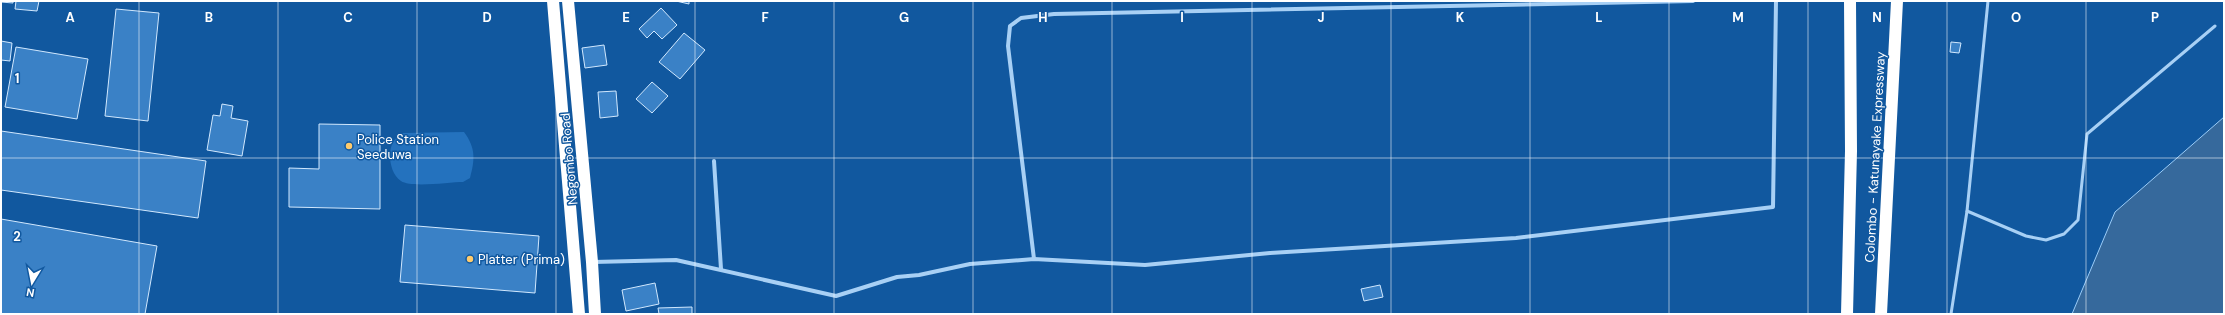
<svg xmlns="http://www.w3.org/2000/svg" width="2225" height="315" font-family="'DM Sans',sans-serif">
<rect width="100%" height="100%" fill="#11589f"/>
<!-- green -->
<path fill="#2472be" d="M464,132C476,148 475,160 470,178L463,182C450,182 411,188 401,181C393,176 390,164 390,156C390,145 394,138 403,133Z"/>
<!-- water -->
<polygon fill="#36699c" stroke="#9accf8" points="2224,117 2224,314 2072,314 2115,212"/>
<!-- building -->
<g fill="#3a81c6" stroke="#d1e8fe">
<polygon points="1,1 13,1 13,3 1,2"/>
<polygon points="16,1 39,1 37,11 15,9"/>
<polygon points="676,1 689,1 689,4"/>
<polygon points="661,8 677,25 662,39 654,31 647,38 639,29"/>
<polygon points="116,9 159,13 148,121 105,116"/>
<polygon points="684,33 705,50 680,79 659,62"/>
<polygon points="1,41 12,43 10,61 1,60"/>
<polygon points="1951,42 1961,43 1959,53 1950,52"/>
<polygon points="604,45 607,65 585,68 582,48"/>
<polygon points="16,47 88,59 77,119 5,107"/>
<polygon points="652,82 668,96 652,113 636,99"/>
<polygon points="616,91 618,116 600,118 598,92"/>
<polygon points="222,104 233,106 231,118 248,121 242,156 207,150 213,115 220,116"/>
<polygon points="319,124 380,125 380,209 289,207 289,168 319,169"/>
<polygon points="1,131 206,161 198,218 1,190"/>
<polygon points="1,219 157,246 145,314 1,314"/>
<polygon points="405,225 539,236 535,293 400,282"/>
<polygon points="655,283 659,304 626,311 622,290"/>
<polygon points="1380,285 1383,297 1364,301 1361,289"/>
<polygon points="692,307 692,314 659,314 658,308"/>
</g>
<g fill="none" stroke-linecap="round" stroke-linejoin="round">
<!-- lane -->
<g stroke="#a8d0f5" stroke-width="3">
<polyline points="1967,211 2026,236 2046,240 2064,234 2078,220 2087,134 2215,26"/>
<polyline points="1951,314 1967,211 1988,1"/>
</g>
<!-- street -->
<g stroke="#a8d0f5" stroke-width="4">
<polyline points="714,161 721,269"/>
<polyline points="1034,259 1008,46 1010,26 1021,18 1054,14 1693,1"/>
<polyline points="593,262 676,260 836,296 897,277 919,275 970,264 1034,259 1145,265 1270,253 1516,238 1773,207 1776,1"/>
</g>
<!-- highway -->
<g stroke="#fff" stroke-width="12">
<polyline points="553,1 579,314"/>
<polyline points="568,1 592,262 595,314"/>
<polyline points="1847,314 1851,151 1850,1"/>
<polyline points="1881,314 1897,1"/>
</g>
</g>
<!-- grid -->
<path fill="none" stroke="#fff" stroke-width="1" stroke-opacity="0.55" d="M139,1V314M278,1V314M417,1V314M556,1V314M695,1V314M834,1V314M973,1V314M1112,1V314M1252,1V314M1391,1V314M1530,1V314M1669,1V314M1808,1V314M1947,1V314M2086,1V314M1,158H2224"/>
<!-- markers -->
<g fill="#ffcb6c" stroke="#11589f" stroke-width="1.5">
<circle cx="349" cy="146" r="4"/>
<circle cx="470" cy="259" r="4"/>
</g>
<g text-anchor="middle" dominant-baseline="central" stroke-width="3" stroke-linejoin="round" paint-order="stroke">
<!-- poi labels -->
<g font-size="13" fill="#fff" stroke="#11589f" text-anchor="start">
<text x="357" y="139">Police Station<tspan x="357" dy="15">Seeduwa</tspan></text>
<text x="478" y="259">Platter (Prima)</text>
</g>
<!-- street labels -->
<g font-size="13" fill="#fff" stroke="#11589f">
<text transform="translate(1875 157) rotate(-87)">Colombo - Katunayake Expressway</text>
<text transform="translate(569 159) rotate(-95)">Negombo Road</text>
</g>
</g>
<g font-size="13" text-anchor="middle" font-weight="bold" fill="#fff" stroke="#11589f" stroke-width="3" stroke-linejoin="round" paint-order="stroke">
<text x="70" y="22">A</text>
<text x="209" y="22">B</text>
<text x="348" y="22">C</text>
<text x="487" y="22">D</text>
<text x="626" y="22">E</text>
<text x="765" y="22">F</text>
<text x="904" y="22">G</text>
<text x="1043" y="22">H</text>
<text x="1182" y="22">I</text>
<text x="1321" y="22">J</text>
<text x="1460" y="22">K</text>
<text x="1599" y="22">L</text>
<text x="1738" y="22">M</text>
<text x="1877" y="22">N</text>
<text x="2016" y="22">O</text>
<text x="2155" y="22">P</text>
<text x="17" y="83">1</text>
<text x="17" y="241">2</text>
</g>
<!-- border -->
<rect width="2225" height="315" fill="none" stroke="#ffffff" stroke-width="4"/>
<!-- north arrow -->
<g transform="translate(32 283) rotate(190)" stroke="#11589f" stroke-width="3" paint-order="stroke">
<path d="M0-3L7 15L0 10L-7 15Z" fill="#ffffff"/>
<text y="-6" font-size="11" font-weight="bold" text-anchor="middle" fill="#ffffff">N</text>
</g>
</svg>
